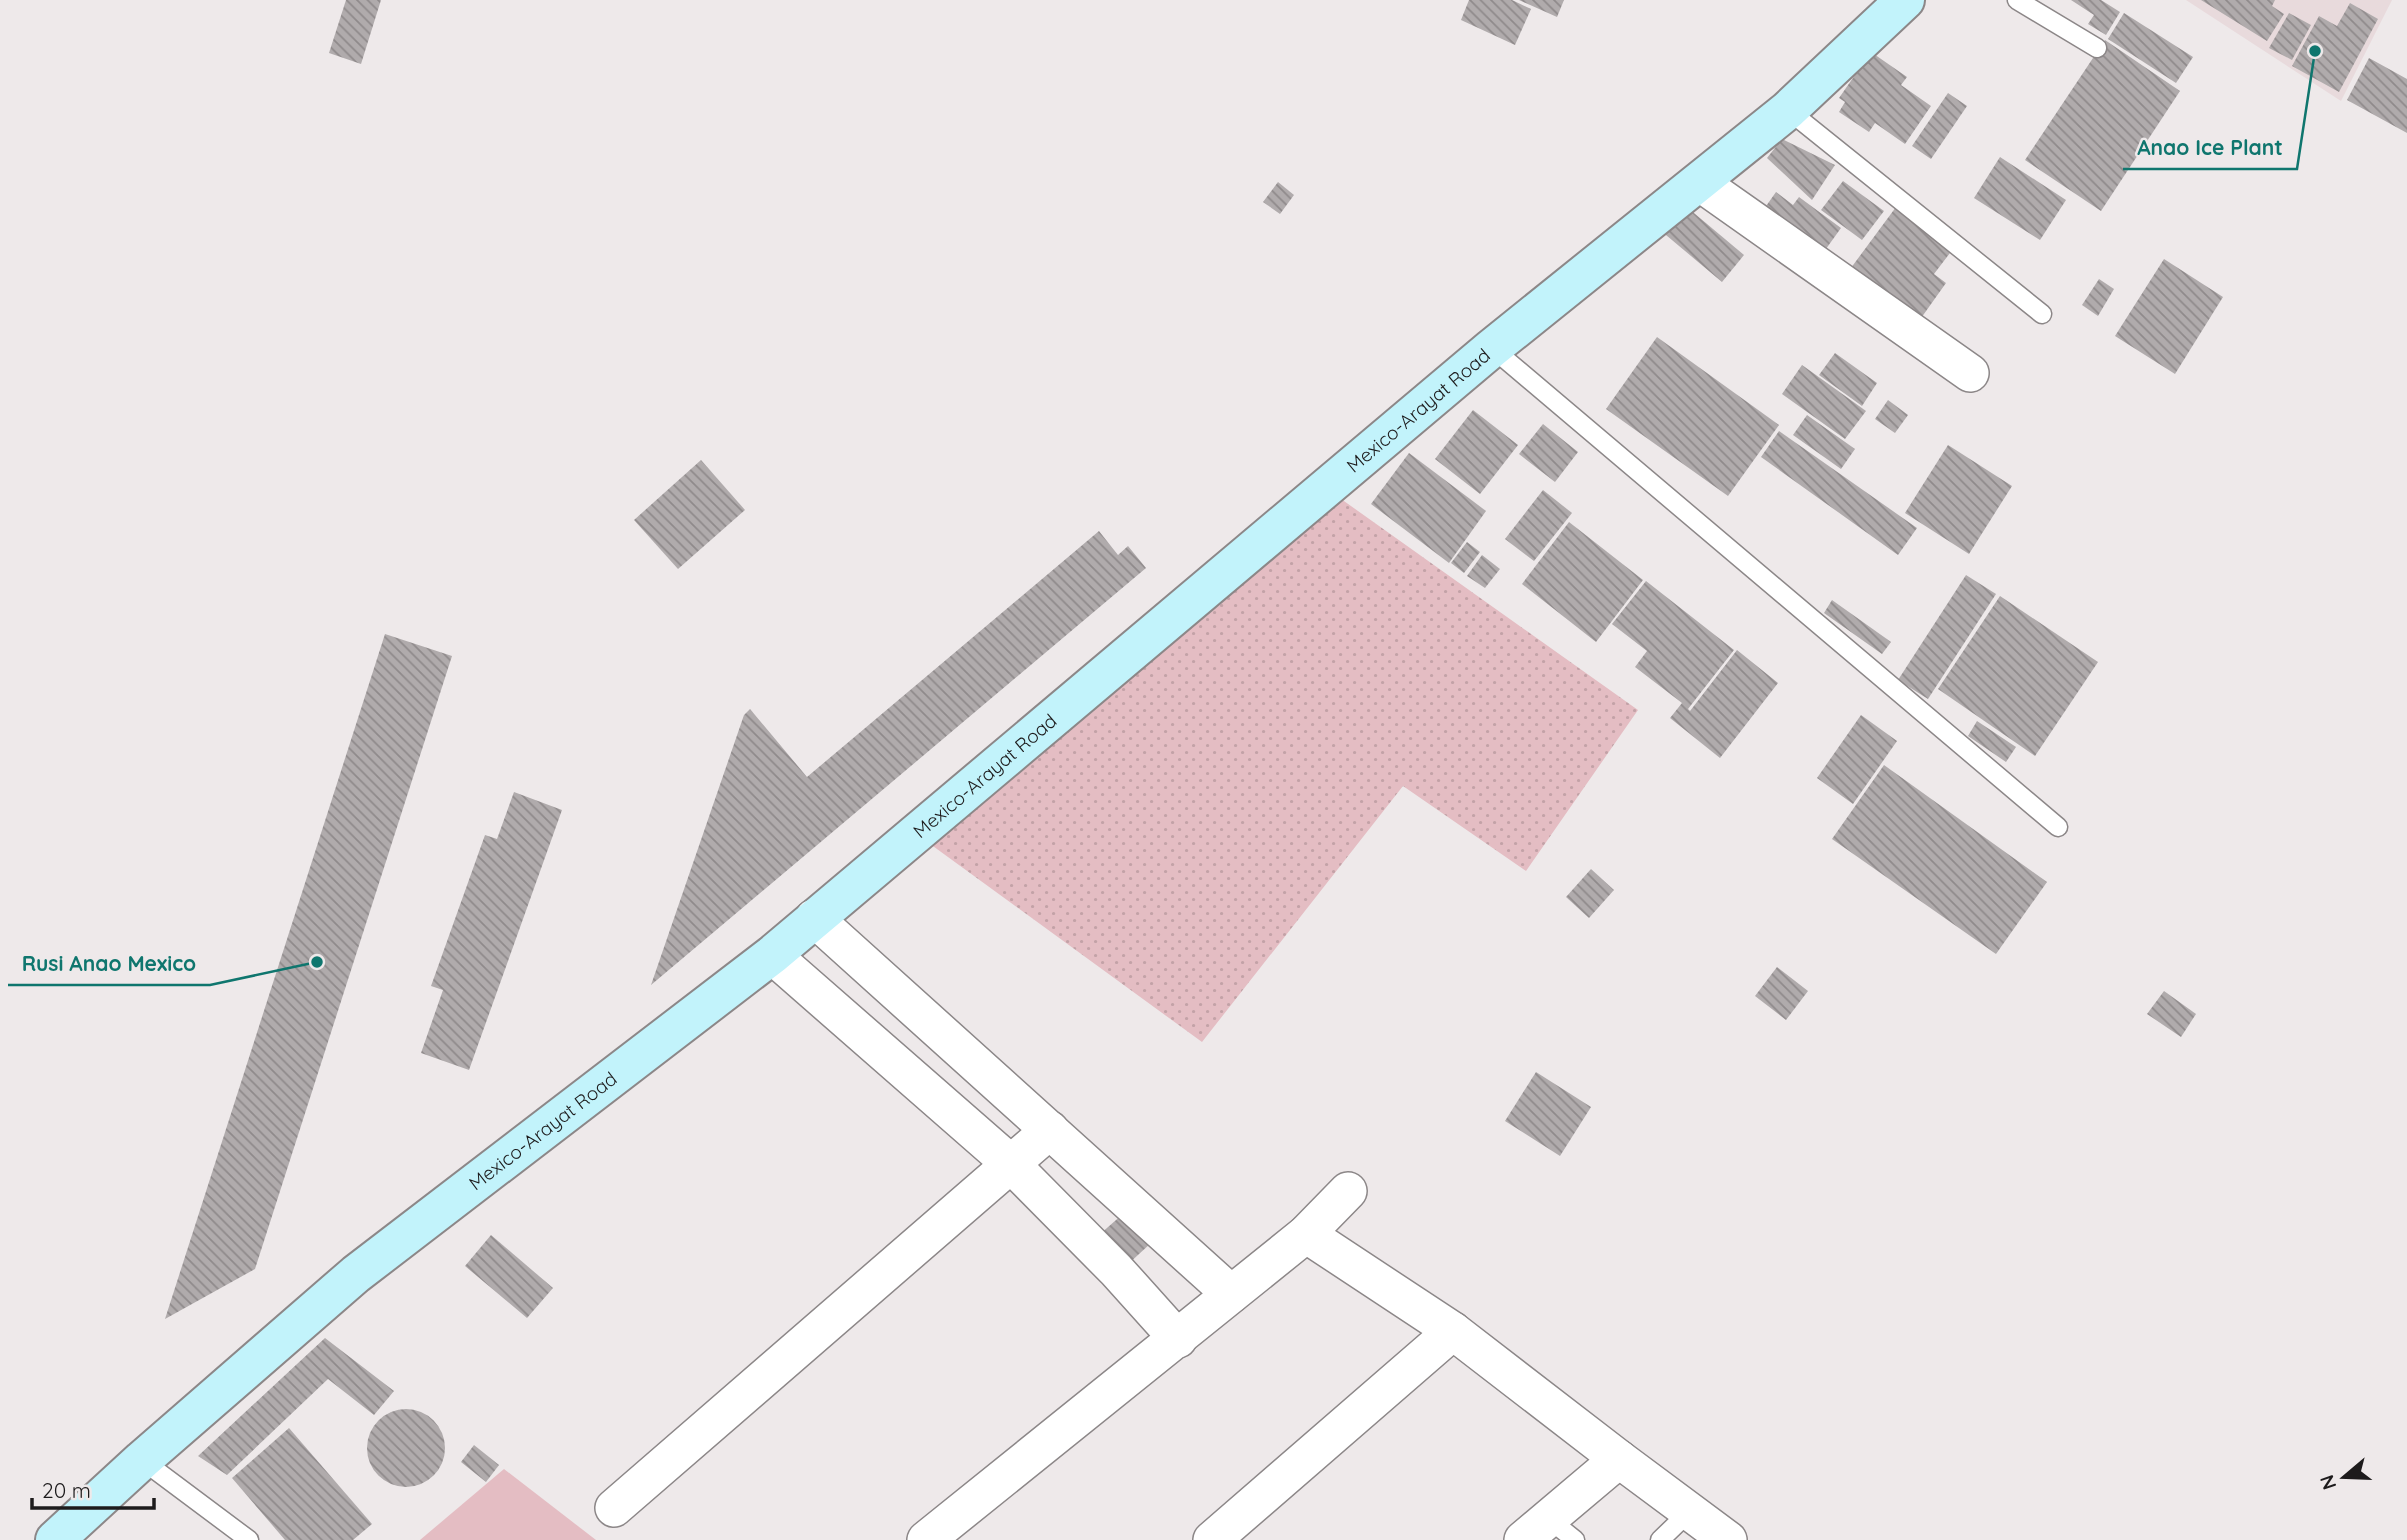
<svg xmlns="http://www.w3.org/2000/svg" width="2407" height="1540" font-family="Quicksand,sans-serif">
<defs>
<pattern id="grass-dots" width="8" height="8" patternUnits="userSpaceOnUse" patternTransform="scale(1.75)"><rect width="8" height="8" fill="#e4bdc3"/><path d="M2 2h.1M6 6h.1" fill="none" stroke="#c3a2a7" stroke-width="1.8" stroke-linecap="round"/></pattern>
<pattern id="building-back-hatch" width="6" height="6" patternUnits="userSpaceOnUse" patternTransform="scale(1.75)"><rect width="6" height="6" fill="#b0abac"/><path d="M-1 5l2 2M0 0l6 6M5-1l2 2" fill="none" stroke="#8f8a8b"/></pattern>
</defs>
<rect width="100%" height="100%" fill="#eee9ea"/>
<!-- built -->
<polygon fill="#e8dadc" points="2186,0 2392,0 2341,101"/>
<!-- grass -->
<polygon fill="url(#grass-dots)" points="1320,484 1638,710 1526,871 1403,786 1202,1042 915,833"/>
<!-- park -->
<polygon fill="#e4bdc3" points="504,1469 596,1540 420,1540"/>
<!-- building -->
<g fill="url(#building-back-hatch)">
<polygon points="346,0 381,0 361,64 329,53"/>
<polygon points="1469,0 1512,0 1531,9 1515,45 1461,20"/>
<polygon points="1519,0 1564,0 1557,17"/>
<polygon points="2071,0 2101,0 2120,12 2106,35 2088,24 2094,15"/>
<polygon points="2201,0 2275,0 2272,6 2284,14 2267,41"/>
<polygon points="2350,3 2378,19 2339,92 2292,66 2319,16 2337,26"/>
<polygon points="2124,13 2193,57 2176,83 2108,39"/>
<polygon points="2289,13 2311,25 2292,60 2269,48"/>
<polygon points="2105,40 2180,91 2101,211 2025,160"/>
<polygon points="1871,52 1907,77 1901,85 1931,106 1905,144 1875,123 1869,132 1839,112 1845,102 1839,98"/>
<polygon points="2369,58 2407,79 2407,133 2347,100"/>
<polygon points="1948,93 1967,106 1931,159 1912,146"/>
<polygon points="1782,139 1835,165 1812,200 1767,158"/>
<polygon points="2000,157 2066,200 2040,240 1974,198"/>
<polygon points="1843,181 1884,211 1862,240 1821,210"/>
<polygon points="1278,182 1294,195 1280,214 1263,202"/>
<polygon points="1776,192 1793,205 1799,197 1841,228 1818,260 1759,216"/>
<polygon points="1682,203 1744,255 1722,282 1660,230"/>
<polygon points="1896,207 1953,249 1934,274 1946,283 1914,328 1845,276"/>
<polygon points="2164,259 2223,297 2175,374 2115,336"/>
<polygon points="2099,279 2114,289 2098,316 2082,305"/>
<polygon points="1657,337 1779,425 1728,496 1606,409"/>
<polygon points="1835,353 1877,383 1862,406 1819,375"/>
<polygon points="1802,365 1866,411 1845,439 1782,394"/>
<polygon points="1888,400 1908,415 1895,433 1875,419"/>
<polygon points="1473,410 1518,445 1480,494 1435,459"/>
<polygon points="1807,415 1855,449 1841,469 1793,435"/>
<polygon points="1543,424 1578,452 1555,482 1519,454"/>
<polygon points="1779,431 1917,528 1898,555 1761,457"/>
<polygon points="1948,445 2012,486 1969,554 1905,513"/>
<polygon points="1409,453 1486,511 1449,563 1371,504"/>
<polygon points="701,460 745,510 678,569 634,520"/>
<polygon points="1543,490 1572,513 1534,561 1505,539"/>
<polygon points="1569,522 1643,580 1596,642 1522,584"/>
<polygon points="1099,531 1118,555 1128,546 1146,568 651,985 744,715 750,709 807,777"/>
<polygon points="1467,542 1480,552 1464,573 1451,563"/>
<polygon points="1482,555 1500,569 1485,588 1467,576"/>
<polygon points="1966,575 1996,594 1928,699 1898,680"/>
<polygon points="1646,581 1734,650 1688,709 1690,711 1737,650 1778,683 1720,758 1670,718 1682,703 1635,667 1647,651 1612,624"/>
<polygon points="2000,596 2098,662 2035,756 1938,689"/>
<polygon points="1832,600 1891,642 1882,654 1824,613"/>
<polygon points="385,634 452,656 255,1269 165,1319"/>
<polygon points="1861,715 1897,741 1853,804 1817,778"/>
<polygon points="1977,721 2016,747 2006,762 1968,736"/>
<polygon points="1884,765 2047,882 1996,954 1832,839"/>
<polygon points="514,792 562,810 469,1070 421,1053 443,990 431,986 485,835 497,839"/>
<polygon points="1591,869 1614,890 1589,918 1566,897"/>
<polygon points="1777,967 1808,991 1786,1020 1755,996"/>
<polygon points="2164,991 2196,1014 2181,1037 2147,1014"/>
<polygon points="1536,1072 1591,1107 1560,1156 1505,1121"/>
<polygon points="1124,1213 1151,1243 1126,1266 1099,1235"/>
<polygon points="491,1235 553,1288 527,1318 465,1266"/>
<polygon points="325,1338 394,1391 374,1415 328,1379 227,1475 198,1456"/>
<circle cx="406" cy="1448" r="39"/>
<polygon points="289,1428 372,1524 353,1540 285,1540 232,1478"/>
<polygon points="474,1445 499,1465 486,1482 461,1462"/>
</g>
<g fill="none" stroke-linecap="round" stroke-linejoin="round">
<defs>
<g id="service">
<polyline points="2017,0 2097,48"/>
<polyline points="1788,110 2042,314"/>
<polyline points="1492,348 2058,827"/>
<polyline points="142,1460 249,1540"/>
<polyline points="1549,1519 1575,1540"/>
<polyline points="1660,1540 1689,1512"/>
</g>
<g id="minor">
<polyline points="1699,182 1970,373"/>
<polyline points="814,918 1231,1294"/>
<polyline points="772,955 1011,1164 1116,1270 1178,1339"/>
<polyline points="1306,1234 1453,1331 1619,1459 1728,1540"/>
<polyline points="614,1508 1050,1130"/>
<polyline points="926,1540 1306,1234 1348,1191"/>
<polyline points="1212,1540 1453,1331"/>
<polyline points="1523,1540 1619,1459"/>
</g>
<g id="secondary">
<path id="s1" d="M55,1540L142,1460L356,1274L772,955L1492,348L1788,110L1905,0"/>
</g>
</defs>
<!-- service casing -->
<use href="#service" stroke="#8c8788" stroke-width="21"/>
<!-- minor casing -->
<use href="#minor" stroke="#8c8788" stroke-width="40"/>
<!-- secondary casing -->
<use href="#secondary" stroke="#8c8788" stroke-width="42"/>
<!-- service -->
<use href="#service" stroke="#fff" stroke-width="18"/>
<!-- minor -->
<use href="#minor" stroke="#fff" stroke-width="37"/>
<!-- secondary -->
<use href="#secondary" stroke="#c2f3fb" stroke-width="38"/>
</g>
<g text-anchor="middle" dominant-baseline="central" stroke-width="5" stroke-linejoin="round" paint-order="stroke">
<!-- street labels -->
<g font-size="19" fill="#1d1b1c" stroke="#eee9ea">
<text stroke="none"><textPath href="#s1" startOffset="1771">Mexico-Arayat Road</textPath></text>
<text stroke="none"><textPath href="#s1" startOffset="1204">Mexico-Arayat Road</textPath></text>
<text stroke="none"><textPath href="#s1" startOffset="637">Mexico-Arayat Road</textPath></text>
</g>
</g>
<!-- callouts -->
<path fill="none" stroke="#0f766e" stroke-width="2.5" d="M2315 51L2297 169H2123M317 962L210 985H8"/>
<g fill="#0f766e" stroke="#eee9ea" stroke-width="2.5">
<circle cx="2315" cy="51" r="7"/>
<circle cx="317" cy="962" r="7"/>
</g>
<g font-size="21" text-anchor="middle" font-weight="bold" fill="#0f766e" stroke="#eee9ea" stroke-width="5" stroke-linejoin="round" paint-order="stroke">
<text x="2210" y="155">Anao Ice Plant</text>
<text x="109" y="971">Rusi Anao Mexico</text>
</g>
<!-- north arrow -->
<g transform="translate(2344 1477) rotate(251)" stroke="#eee9ea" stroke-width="5" paint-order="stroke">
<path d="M0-5L12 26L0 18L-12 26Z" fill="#1d1b1c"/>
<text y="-10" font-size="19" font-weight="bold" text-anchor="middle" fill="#1d1b1c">N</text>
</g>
<!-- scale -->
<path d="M32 1498v10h122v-10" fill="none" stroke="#1d1b1c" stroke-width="3.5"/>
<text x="42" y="1498" font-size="21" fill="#1d1b1c" stroke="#eee9ea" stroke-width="5" paint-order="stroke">20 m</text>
</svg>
